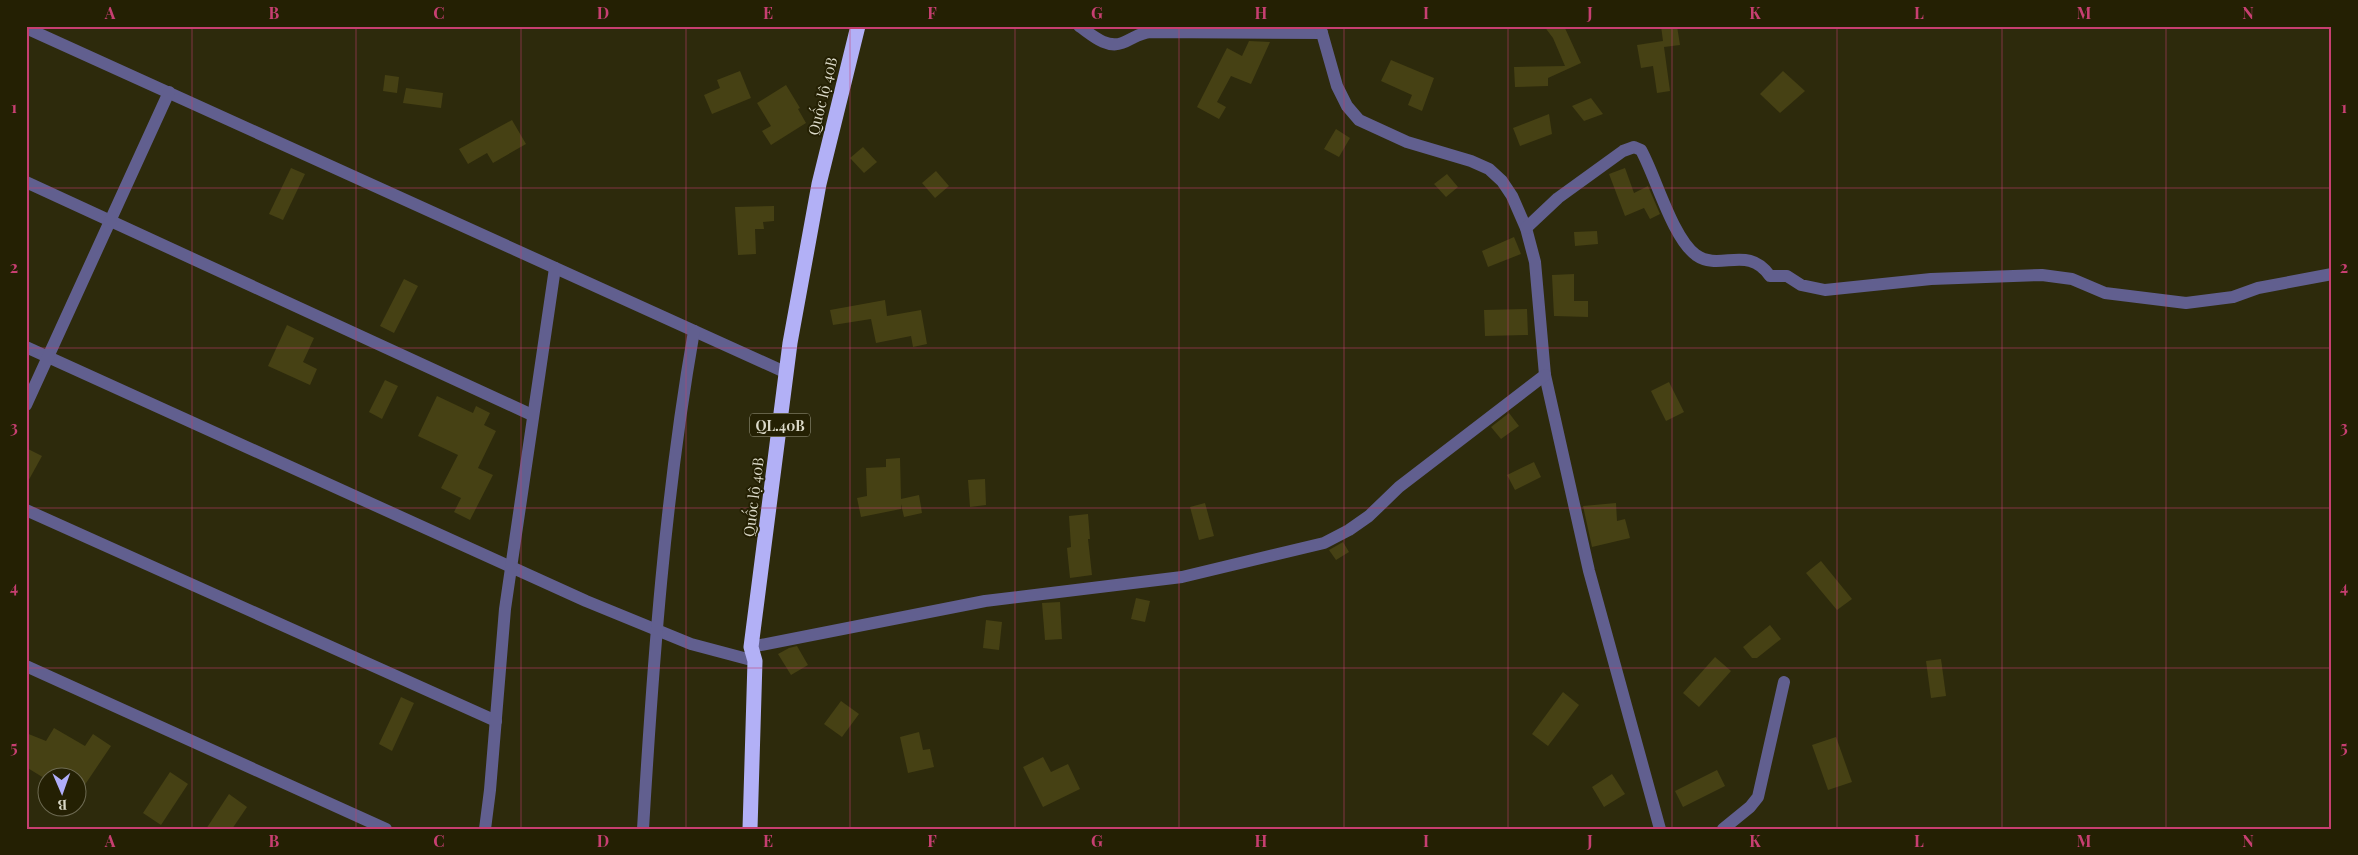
<svg xmlns="http://www.w3.org/2000/svg" width="2358" height="855" font-family="'Playfair Display',serif">
<rect width="100%" height="100%" fill="#2d2a0c"/>
<!-- building -->
<g fill="#464114">
<polygon points="1544,26 1564,26 1581,63 1548,78 1548,86 1515,87 1514,67 1565,66 1553,38"/>
<polygon points="1661,26 1677,26 1680,45 1664,47 1670,91 1657,93 1653,66 1641,68 1637,45 1663,41"/>
<polygon points="1249,41 1270,42 1251,84 1231,76 1217,102 1226,107 1219,119 1197,107 1227,48 1242,56"/>
<polygon points="1391,60 1434,78 1422,111 1408,105 1412,95 1381,81"/>
<polygon points="740,71 751,98 712,114 704,95 720,88 717,80"/>
<polygon points="1783,71 1805,91 1780,113 1760,94"/>
<polygon points="385,75 399,77 397,93 383,91"/>
<polygon points="786,85 800,108 798,109 806,123 771,145 762,131 771,126 757,103"/>
<polygon points="406,88 443,93 441,108 403,103"/>
<polygon points="1591,98 1603,114 1584,121 1572,106"/>
<polygon points="1549,114 1552,134 1520,146 1513,128"/>
<polygon points="512,120 526,144 493,163 487,153 468,164 459,149"/>
<polygon points="1336,129 1350,138 1339,157 1324,149"/>
<polygon points="863,147 877,162 864,173 850,158"/>
<polygon points="291,168 305,174 283,220 269,214"/>
<polygon points="1625,168 1634,193 1648,186 1660,214 1650,219 1644,208 1625,216 1609,174"/>
<polygon points="936,171 949,186 935,198 922,183"/>
<polygon points="1447,174 1458,187 1446,197 1434,184"/>
<polygon points="774,206 774,221 763,222 764,229 755,229 756,254 738,255 735,207"/>
<polygon points="1597,231 1598,244 1575,246 1574,232"/>
<polygon points="1514,237 1521,254 1488,267 1482,251"/>
<polygon points="1574,274 1574,301 1588,301 1588,317 1554,316 1552,275"/>
<polygon points="404,279 418,286 394,333 380,326"/>
<polygon points="885,300 887,316 921,310 927,344 913,347 911,336 876,343 871,319 833,325 830,310"/>
<polygon points="1527,309 1528,335 1485,336 1484,310"/>
<polygon points="287,325 314,338 303,362 317,369 310,385 268,366"/>
<polygon points="385,380 398,386 382,419 369,412"/>
<polygon points="1669,382 1684,412 1666,421 1651,391"/>
<polygon points="437,396 473,413 476,406 490,413 484,425 496,431 478,468 493,475 470,520 454,512 461,498 441,488 458,455 418,436"/>
<polygon points="1509,413 1519,426 1501,439 1491,427"/>
<polygon points="26,448 42,456 26,485"/>
<polygon points="900,458 901,499 919,495 922,513 904,517 901,504 901,509 861,517 857,498 867,496 866,468 886,467 886,459"/>
<polygon points="1534,462 1541,477 1515,490 1507,475"/>
<polygon points="985,479 986,505 970,507 968,480"/>
<polygon points="1205,503 1214,536 1199,540 1190,507"/>
<polygon points="1616,503 1617,521 1625,519 1630,538 1592,547 1583,506"/>
<polygon points="1088,514 1090,539 1088,539 1092,575 1070,578 1067,548 1071,547 1069,516"/>
<polygon points="1343,542 1349,552 1336,560 1329,550"/>
<polygon points="1821,561 1852,599 1837,610 1806,573"/>
<polygon points="1136,598 1150,601 1145,622 1131,619"/>
<polygon points="1060,602 1062,639 1045,640 1042,603"/>
<polygon points="986,620 1002,622 999,650 983,648"/>
<polygon points="1770,625 1781,639 1757,658 1752,658 1743,647"/>
<polygon points="797,646 808,665 791,675 778,654 789,648"/>
<polygon points="1715,657 1731,671 1699,707 1683,693"/>
<polygon points="1941,659 1946,696 1931,698 1926,661"/>
<polygon points="1563,692 1579,705 1548,746 1532,734"/>
<polygon points="401,697 414,703 392,751 379,744"/>
<polygon points="841,701 859,714 842,737 824,724"/>
<polygon points="54,728 85,746 93,734 111,746 78,795 78,778 44,778 26,767 26,733 46,741"/>
<polygon points="919,732 923,750 930,749 934,767 908,773 900,737"/>
<polygon points="1836,737 1852,782 1828,790 1812,745"/>
<polygon points="1043,757 1051,772 1068,764 1080,789 1043,807 1023,767"/>
<polygon points="1717,770 1725,786 1683,807 1675,791"/>
<polygon points="170,772 188,784 161,825 143,813"/>
<polygon points="1612,774 1625,794 1604,807 1592,787"/>
<polygon points="229,794 247,807 232,829 206,829"/>
</g>
<g fill="none" stroke-linecap="round" stroke-linejoin="round">
<!-- minor -->
<g stroke="#615f8f" stroke-width="12">
<path d="M1079,26C1091,34 1106,49 1122,43C1133,39 1138,33 1151,32L1322,33"/>
<polyline points="1320,26 1337,86 1347,106 1359,120 1407,142 1471,161 1489,169 1502,181 1512,196 1526,228 1535,262 1545,375 1589,571 1660,829"/>
<polyline points="26,28 787,373"/>
<polyline points="26,182 532,415"/>
<path d="M1526,228L1558,198L1623,151L1634,147L1641,150C1656,177 1672,237 1696,255C1720,272 1748,244 1770,276H1787L1801,285L1825,290L1931,279L2042,275L2072,279L2105,293L2186,303L2233,297L2258,288L2332,274"/>
<polyline points="26,347 586,601 691,644 755,661"/>
<polyline points="26,405 169,92"/>
<polyline points="26,510 496,721"/>
<polyline points="751,647 985,601 1182,577 1324,543 1349,530 1369,516 1399,487 1545,375"/>
<polyline points="26,666 386,829"/>
<polyline points="485,829 490,790 505,609 555,268"/>
<path d="M643,829C653,662 665,496 694,331"/>
<polyline points="1723,829 1750,807 1758,797 1784,682"/>
</g>
<!-- highway -->
<polyline stroke="#b2b0f6" stroke-width="15" points="750,829 755,661 751,647 790,343 819,184 858,26"/>
</g>
<!-- grid -->
<path fill="none" stroke="#c73f71" stroke-width="1" stroke-opacity="0.55" d="M192,26V829M356,26V829M521,26V829M686,26V829M850,26V829M1015,26V829M1179,26V829M1344,26V829M1508,26V829M1672,26V829M1837,26V829M2002,26V829M2166,26V829M26,188H2332M26,348H2332M26,508H2332M26,668H2332"/>
<g text-anchor="middle" dominant-baseline="central" stroke-width="4" stroke-linejoin="round" paint-order="stroke">
<!-- shield labels -->
<rect fill="#242003" stroke="#a4a28d" stroke-width="1" x="750" y="413.5" width="60" height="23" rx="4"/>
<g font-size="14" font-weight="bold" fill="#dbd9c8">
<text x="780" y="425">QL.40B</text>
</g>
<!-- street labels -->
<g font-size="15" fill="#dbd9c8" stroke="#242003">
<text transform="translate(822 96) rotate(-76)">Quốc lộ 40B</text>
<text transform="translate(753 497) rotate(-83)">Quốc lộ 40B</text>
</g>
</g>
<!-- border -->
<rect width="2358" height="855" fill="none" stroke="#242003" stroke-width="55"/>
<!-- north arrow -->
<g transform="translate(62 792) rotate(178)"><circle r="24" fill="#242003" stroke="#6d6a52"/>
<path d="M0-4L9 19L0 12L-9 19Z" fill="#b0aefa"/>
<text y="-8" font-size="14" font-weight="bold" text-anchor="middle" fill="#dbd9c8">B</text>
</g>
<rect x="28" y="28" width="2302" height="800" fill="none" stroke="#c73f71" stroke-width="2"/>
<g font-size="16" text-anchor="middle" font-weight="bold" fill="#c73f71">
<text x="110" y="19">A</text>
<text x="274" y="19">B</text>
<text x="439" y="19">C</text>
<text x="603" y="19">D</text>
<text x="768" y="19">E</text>
<text x="932" y="19">F</text>
<text x="1097" y="19">G</text>
<text x="1261" y="19">H</text>
<text x="1426" y="19">I</text>
<text x="1590" y="19">J</text>
<text x="1755" y="19">K</text>
<text x="1919" y="19">L</text>
<text x="2084" y="19">M</text>
<text x="2248" y="19">N</text>
<text x="14" y="113">1</text>
<text x="2344" y="113">1</text>
<text x="14" y="273">2</text>
<text x="2344" y="273">2</text>
<text x="14" y="433">3</text>
<text x="2344" y="433">3</text>
<text x="14" y="593">4</text>
<text x="2344" y="593">4</text>
<text x="14" y="753">5</text>
<text x="2344" y="753">5</text>
<text x="110" y="847">A</text>
<text x="274" y="847">B</text>
<text x="439" y="847">C</text>
<text x="603" y="847">D</text>
<text x="768" y="847">E</text>
<text x="932" y="847">F</text>
<text x="1097" y="847">G</text>
<text x="1261" y="847">H</text>
<text x="1426" y="847">I</text>
<text x="1590" y="847">J</text>
<text x="1755" y="847">K</text>
<text x="1919" y="847">L</text>
<text x="2084" y="847">M</text>
<text x="2248" y="847">N</text>
</g>
</svg>
